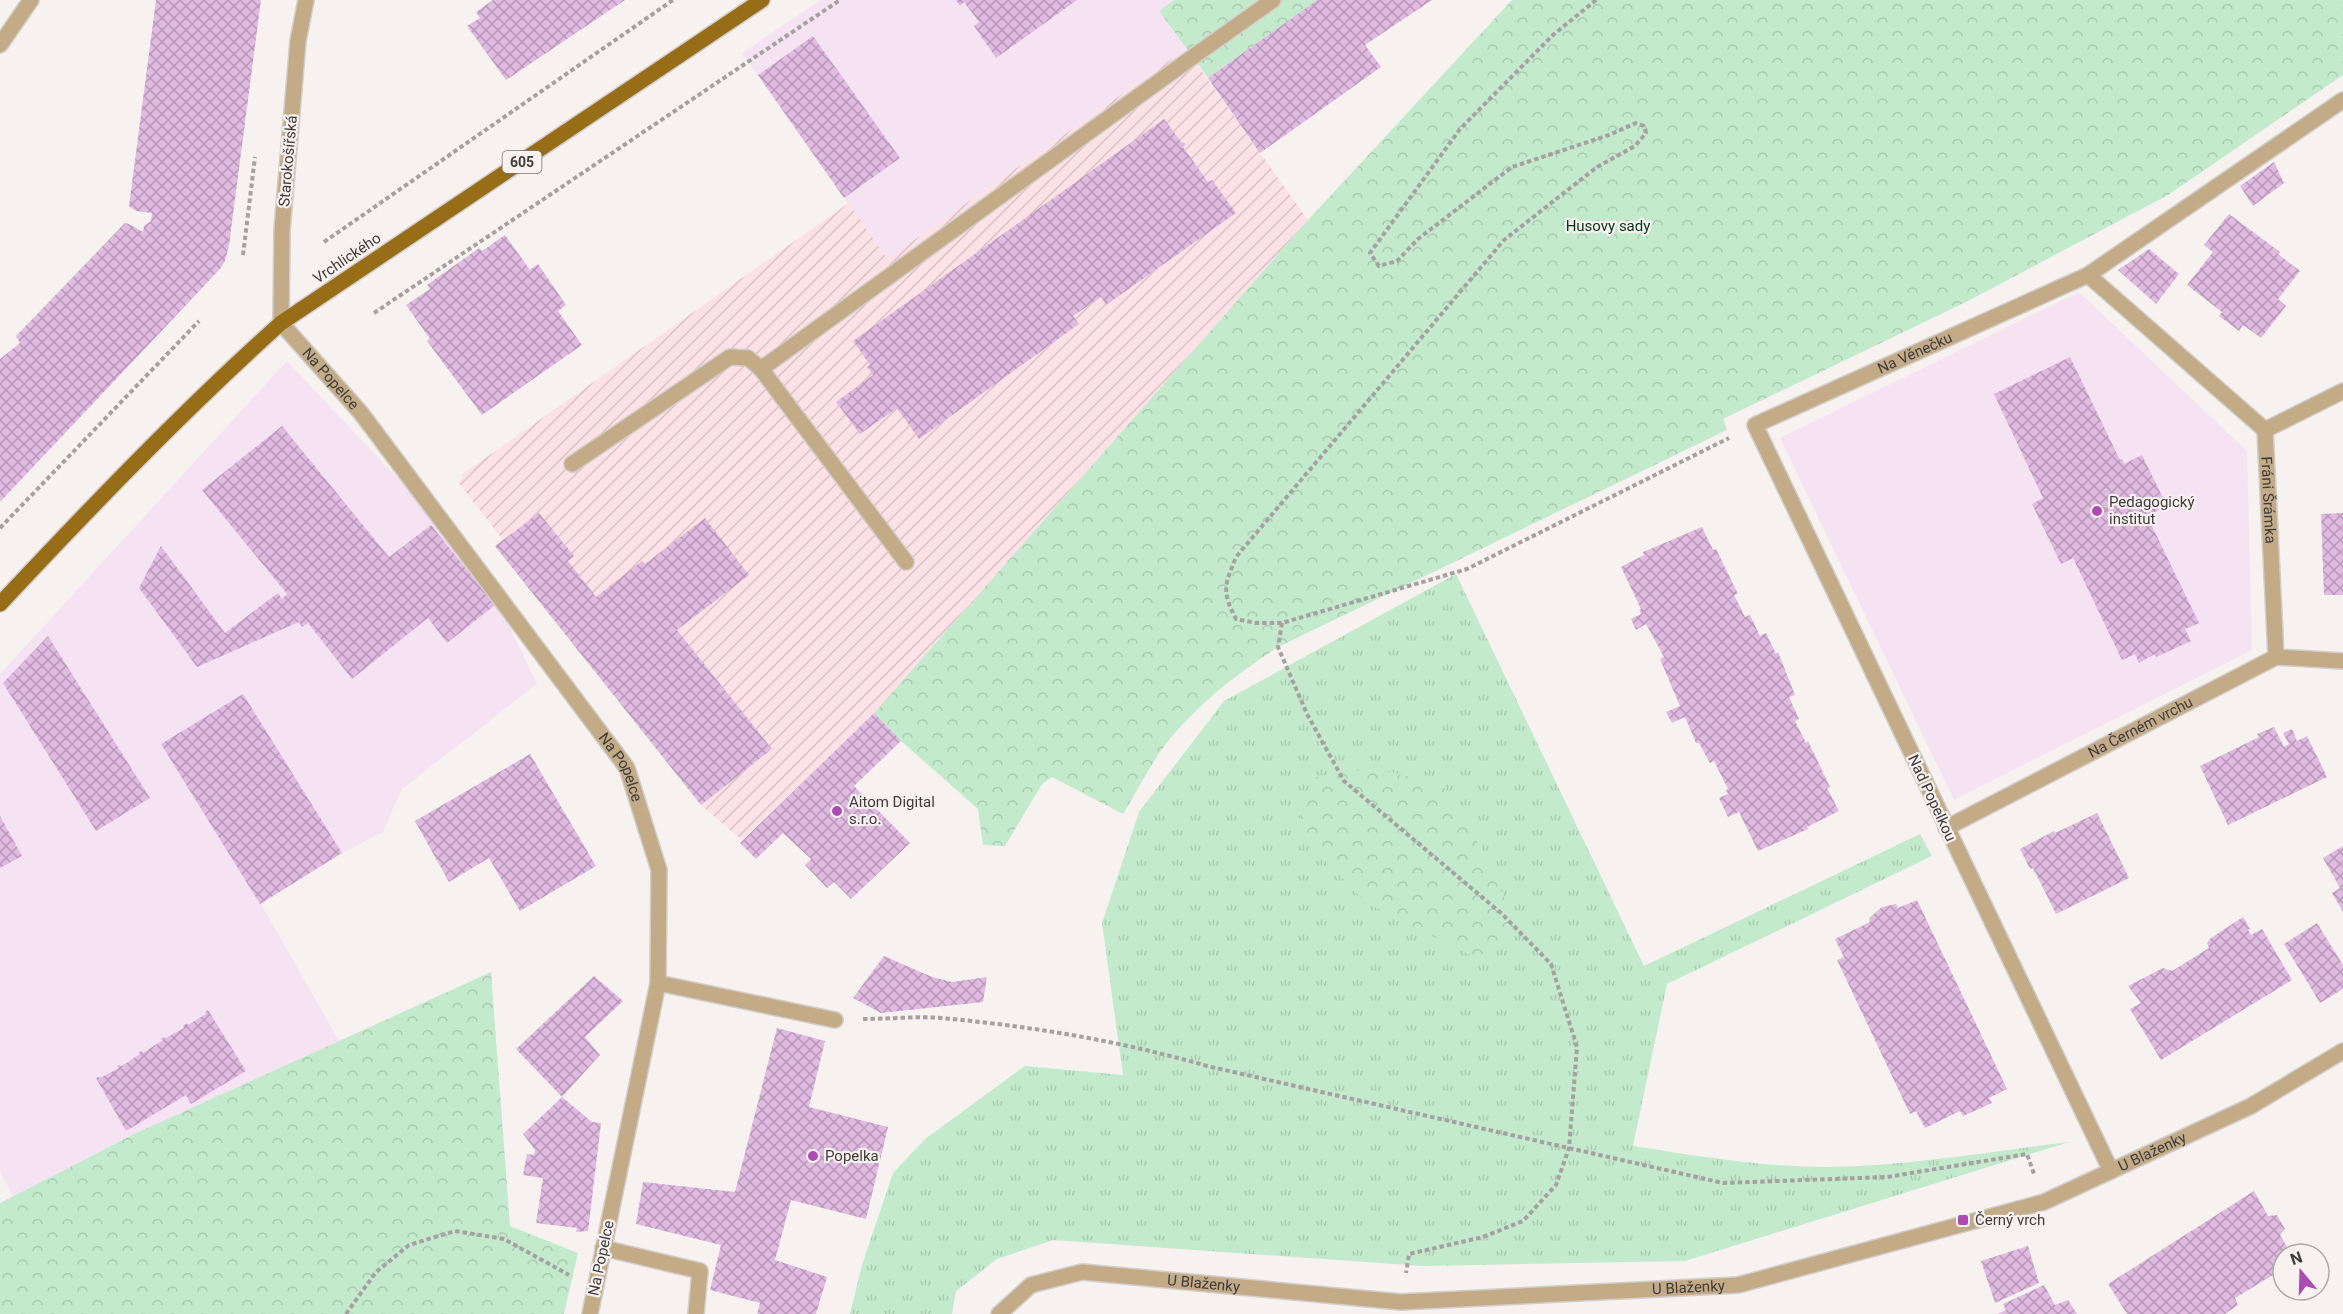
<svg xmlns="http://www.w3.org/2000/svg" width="2343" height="1314" font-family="Roboto,sans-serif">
<defs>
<pattern id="industrial-furrows" width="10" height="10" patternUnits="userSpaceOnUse" patternTransform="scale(1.5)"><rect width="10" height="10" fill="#fce1e6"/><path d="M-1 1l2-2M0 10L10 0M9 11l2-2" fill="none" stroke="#d9c2c6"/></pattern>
<pattern id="grass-tufts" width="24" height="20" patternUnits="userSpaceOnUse" patternTransform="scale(1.5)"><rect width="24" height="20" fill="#c4eacd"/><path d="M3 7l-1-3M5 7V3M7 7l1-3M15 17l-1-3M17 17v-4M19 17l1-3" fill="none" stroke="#a9cab1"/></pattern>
<pattern id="forest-crowns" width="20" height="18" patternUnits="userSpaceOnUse" patternTransform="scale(1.5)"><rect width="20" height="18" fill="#c4eacd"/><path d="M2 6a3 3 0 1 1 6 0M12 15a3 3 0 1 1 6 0" fill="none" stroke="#a9cab1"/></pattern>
<pattern id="building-cross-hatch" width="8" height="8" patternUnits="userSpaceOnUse" patternTransform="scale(1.5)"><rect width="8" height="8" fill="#e0bae1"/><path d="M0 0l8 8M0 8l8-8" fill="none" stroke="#b798b8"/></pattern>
</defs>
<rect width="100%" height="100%" fill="#f7f2f0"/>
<!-- commercial -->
<g fill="#f5e3f4">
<polygon points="821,0 1174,0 1159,11 1186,49 887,259 742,53"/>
<polygon points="2079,292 2247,451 2252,650 1954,800 1780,438"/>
<polygon points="287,361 421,503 498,603 537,684 402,789 383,832 342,853 261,904 339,1041 134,1134 13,1196 0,1171 0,674"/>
</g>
<!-- industrial -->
<polygon fill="url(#industrial-furrows)" points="1186,49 1308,220 874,713 742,840 701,805 495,546 503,540 458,482 463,478 461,475 849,203 887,259"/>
<!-- grass -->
<path fill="url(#grass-tufts)" d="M1456,574L1644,966L1920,834L1932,856L1667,984L1633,1146C1697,1156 1763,1167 1828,1167C1908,1166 1989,1152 2069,1142L1685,1261L1423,1266L1053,1240L997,1259L956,1291L952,1314H850L862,1265L893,1173L925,1139L1025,1066L1123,1075L1102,923L1139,812L1224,701Z"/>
<!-- forest -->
<g fill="url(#forest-crowns)">
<polygon points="1174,0 1317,0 1208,78 1159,11"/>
<path d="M1512,0H2343V75L2168,195L1968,301L1723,419L1727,430L1278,647C1239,672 1203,700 1172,736C1153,759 1139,788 1123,814L1052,777L1042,784L1005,846L983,845L978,809L901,741L874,713L1308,220Z"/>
<polygon points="1373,768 1443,785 1486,857 1518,928 1486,963 1367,903 1295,829 1316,777"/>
<polygon points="491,972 510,1226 578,1253 564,1314 0,1314 0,1203 134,1134"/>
</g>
<!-- building -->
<g fill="url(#building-cross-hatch)">
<polygon points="156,0 261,0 229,245 225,261 220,269 0,502 0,359 20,343 16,336 125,223 129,224 143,232 144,226 151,221 152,213 136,211 129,206"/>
<polygon points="493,0 625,0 506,80 467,26 480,18 476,12"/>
<polygon points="956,0 1077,0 996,58 974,26 979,22 964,2 960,6"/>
<polygon points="1317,0 1432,0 1365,45 1381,67 1260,153 1208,78"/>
<polygon points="813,36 900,158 844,198 758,75"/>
<polygon points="1164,119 1182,143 1184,142 1185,145 1183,147 1208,182 1212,180 1236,213 1106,305 1101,297 1073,316 1079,324 919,439 897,408 860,434 836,402 873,375 867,367 870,365 853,341"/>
<polygon points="2274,162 2284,183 2253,206 2240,186"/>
<polygon points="2229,214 2280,252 2278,254 2300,271 2278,299 2286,306 2261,338 2243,325 2239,331 2219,316 2222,312 2187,285 2213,252 2204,245"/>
<polygon points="505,235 530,270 538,264 566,305 558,311 582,345 482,415 427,341 430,339 406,305 430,289 427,285 479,248 482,251"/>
<polygon points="2149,249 2179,274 2156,304 2118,270"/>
<polygon points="2070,357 2120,460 2122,459 2124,464 2142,455 2167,506 2149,515 2151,519 2149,520 2199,623 2185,629 2191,641 2156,657 2155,654 2139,663 2135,654 2122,660 2073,558 2061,564 2032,504 2043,498 1994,394"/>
<polygon points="282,426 389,557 431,525 495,605 447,643 428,618 352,679 308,623 302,627 299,622 197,667 139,588 161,546 225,633 278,593 282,599 287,594 202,490"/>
<polygon points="539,513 574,556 568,561 596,597 642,561 645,564 705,518 749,575 677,630 772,749 701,805 495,546"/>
<polygon points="2343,513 2343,595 2324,595 2321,514"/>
<polygon points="1702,527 1713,550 1716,549 1738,594 1734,595 1745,617 1750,615 1760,636 1766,633 1776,654 1778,652 1795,695 1789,697 1799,719 1795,721 1806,743 1808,741 1830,787 1827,788 1839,811 1807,827 1808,829 1758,851 1739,812 1728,817 1719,798 1728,794 1726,790 1728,789 1714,761 1710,763 1699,743 1696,743 1685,717 1672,723 1666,712 1680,706 1660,659 1664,657 1646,624 1636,630 1631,619 1641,614 1639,610 1641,609 1621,567 1644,555 1643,552"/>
<polygon points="48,636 150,798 96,831 3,683"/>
<polygon points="243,694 342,853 260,904 161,744"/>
<polygon points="874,713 901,741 854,786 910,843 851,899 834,882 827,888 805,865 811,859 783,833 756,859 740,843"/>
<polygon points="2274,727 2284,747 2289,744 2283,733 2292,729 2297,741 2307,736 2327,777 2228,825 2200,766 2259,737 2257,734"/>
<polygon points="530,754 596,866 520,911 489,858 449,882 415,821"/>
<polygon points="2097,813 2129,878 2056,914 2033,868 2030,869 2020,849 2054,831 2055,833"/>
<polygon points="0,816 22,856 0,868"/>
<polygon points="2343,846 2343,912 2332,893 2340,888 2323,858"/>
<polygon points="1917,900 2007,1089 1989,1098 1992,1103 1963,1116 1960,1111 1925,1128 1916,1111 1910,1114 1837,960 1844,957 1835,939 1870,922 1869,918 1882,907 1896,904 1898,908"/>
<polygon points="2243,917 2250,929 2248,930 2251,935 2262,929 2292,980 2161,1060 2130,1009 2141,1003 2128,986 2163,968 2172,971 2209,948 2207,943 2211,938"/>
<polygon points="2317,923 2343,965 2343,989 2320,1003 2284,944"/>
<polygon points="884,956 932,977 952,982 987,977 983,1002 881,1013 853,998"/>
<polygon points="594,976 623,1001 585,1037 600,1055 562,1097 592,1122 601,1123 588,1231 576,1232 577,1228 536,1223 543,1178 523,1175 527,1154 534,1155 535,1150 523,1134 562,1097 516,1049"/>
<polygon points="208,1010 246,1071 191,1104 186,1095 126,1131 96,1078 99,1077 100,1078 119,1068 118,1065 122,1066 140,1054 139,1052 142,1051 143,1053 163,1040 161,1039 165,1037 166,1038 184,1028 183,1026 187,1023 188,1025 206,1014 205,1012"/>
<polygon points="777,1028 825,1041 809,1107 888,1127 866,1219 791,1200 775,1260 827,1277 816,1314 757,1314 760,1303 710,1290 721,1245 636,1224 643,1182 735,1192"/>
<polygon points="2254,1191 2268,1216 2277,1215 2285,1229 2280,1235 2291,1254 2283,1254 2283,1269 2235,1298 2238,1305 2225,1314 2127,1314 2108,1284"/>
<polygon points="2028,1246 2039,1283 1995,1303 1981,1261"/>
<polygon points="2044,1285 2055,1305 2068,1300 2077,1314 1998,1314 2006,1310 2003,1304"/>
</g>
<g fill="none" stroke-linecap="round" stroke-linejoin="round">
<defs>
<g id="lane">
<polyline points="0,45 31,0"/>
<polyline points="761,369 1194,56"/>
<polyline points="572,464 730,357 748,358 761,369 906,562"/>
<polyline points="603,1248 700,1271 696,1314"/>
</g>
<g id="street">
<path id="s1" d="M306,0L298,41L282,230L281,323L361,413L627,768L659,870L658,983L590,1314"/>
<polyline points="1194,56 1273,0"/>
<polyline points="2088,275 2265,430"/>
<path id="s2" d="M2265,430L2276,657"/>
<polyline points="2265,430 2343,391"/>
<path id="s3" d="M1946,828L2276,657L2343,661"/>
<polyline points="658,983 835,1020"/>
<path id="s4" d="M2111,1171L1755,425L2088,275L2343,100"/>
<path id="s5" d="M999,1314L1031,1285L1082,1272L1401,1302L1738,1285L2044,1202L2251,1106L2343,1051"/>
</g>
<path id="primary" d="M0,604C90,508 183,411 281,323L762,0"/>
</defs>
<!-- lane casing -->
<use href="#lane" stroke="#d2cecc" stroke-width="18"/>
<!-- street casing -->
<use href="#street" stroke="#d2cecc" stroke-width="18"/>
<!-- primary casing -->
<use href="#primary" stroke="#d2cecc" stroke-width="18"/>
<!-- path -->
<g stroke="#a5a1a0" stroke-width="4" stroke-dasharray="4.5 3" stroke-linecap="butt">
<path d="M1596,0L1553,35L1460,129L1370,253L1379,266L1397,261L1418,239L1512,167L1609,135L1636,123L1644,126L1646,133L1635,146L1597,167L1504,240L1236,557C1225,585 1221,590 1236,619L1256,623H1282L1467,569L1729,438"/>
<polyline points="324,242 673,0"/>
<polyline points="243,255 255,157"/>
<polyline points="374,313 840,0"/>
<polyline points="0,528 199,321"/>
<polyline points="1282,623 1278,647 1307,714 1344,781 1501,913 1551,964 1577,1047 1569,1148 1556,1185 1523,1221 1483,1237 1409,1254 1406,1273"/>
<path d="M863,1019C889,1019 916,1016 941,1018C1030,1026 1121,1041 1207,1066L1723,1183L1887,1177L2027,1154L2034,1174"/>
<polyline points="346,1314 376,1272 409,1245 455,1231 504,1239 569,1275"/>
</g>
<!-- lane -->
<use href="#lane" stroke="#c2ab86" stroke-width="15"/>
<!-- street -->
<use href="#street" stroke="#c2ab86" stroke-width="15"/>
<!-- primary -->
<use href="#primary" stroke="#976e17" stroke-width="15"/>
</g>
<!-- markers -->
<g fill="#ac4cb3" stroke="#f7f2f0" stroke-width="2">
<circle cx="2097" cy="511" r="6"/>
<circle cx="837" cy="811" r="6"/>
<circle cx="813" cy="1156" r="6"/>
<rect x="1957" y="1214" width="12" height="12" rx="3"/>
</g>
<g text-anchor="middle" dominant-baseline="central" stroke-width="4.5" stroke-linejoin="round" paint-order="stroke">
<!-- shield labels -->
<rect fill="#f7f2f0" stroke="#767372" stroke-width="1.5" x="502.5" y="151" width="39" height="22" rx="4.5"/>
<g font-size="14" font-weight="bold" fill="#3e3c3c">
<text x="522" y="162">605</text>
</g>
<!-- street labels -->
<g font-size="15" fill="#3e3c3c" stroke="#f7f2f0">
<text transform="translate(288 161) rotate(-85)">Starokošířská</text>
<text transform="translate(347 258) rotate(-34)">Vrchlického</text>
<text stroke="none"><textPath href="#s4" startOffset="1002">Na Věnečku</textPath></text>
<text stroke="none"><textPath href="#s1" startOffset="399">Na Popelce</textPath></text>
<text stroke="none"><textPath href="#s2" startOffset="70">Fráni Šrámka</textPath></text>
<text stroke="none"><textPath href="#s3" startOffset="219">Na Černém vrchu</textPath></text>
<text stroke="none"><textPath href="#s1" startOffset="885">Na Popelce</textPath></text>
<text transform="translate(1932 798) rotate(65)">Nad Popelkou</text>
<text stroke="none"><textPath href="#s5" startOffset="1190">U Blaženky</textPath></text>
<text transform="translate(601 1258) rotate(-78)">Na Popelce</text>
<text stroke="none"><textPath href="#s5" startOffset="218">U Blaženky</textPath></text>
<text stroke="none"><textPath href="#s5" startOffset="704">U Blaženky</textPath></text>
</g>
<!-- park labels -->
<g font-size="15" fill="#003617" stroke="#f7f2f0">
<text x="1608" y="226">Husovy sady</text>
</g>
<!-- poi labels -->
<g font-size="15" fill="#3e3c3c" stroke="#f7f2f0" text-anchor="start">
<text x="2109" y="502">Pedagogický<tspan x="2109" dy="17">institut</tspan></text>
<text x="849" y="802">Aitom Digital<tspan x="849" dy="17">s.r.o.</tspan></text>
<text x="825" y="1156">Popelka</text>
<text x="1975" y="1220">Černý vrch</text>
</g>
</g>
<!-- north arrow -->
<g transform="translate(2301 1272) rotate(341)"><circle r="28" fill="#f7f2f0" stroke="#ada9a8" stroke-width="1.5"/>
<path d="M0-4.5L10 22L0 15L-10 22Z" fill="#ac4cb3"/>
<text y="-9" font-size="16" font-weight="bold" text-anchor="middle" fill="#3e3c3c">N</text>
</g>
</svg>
